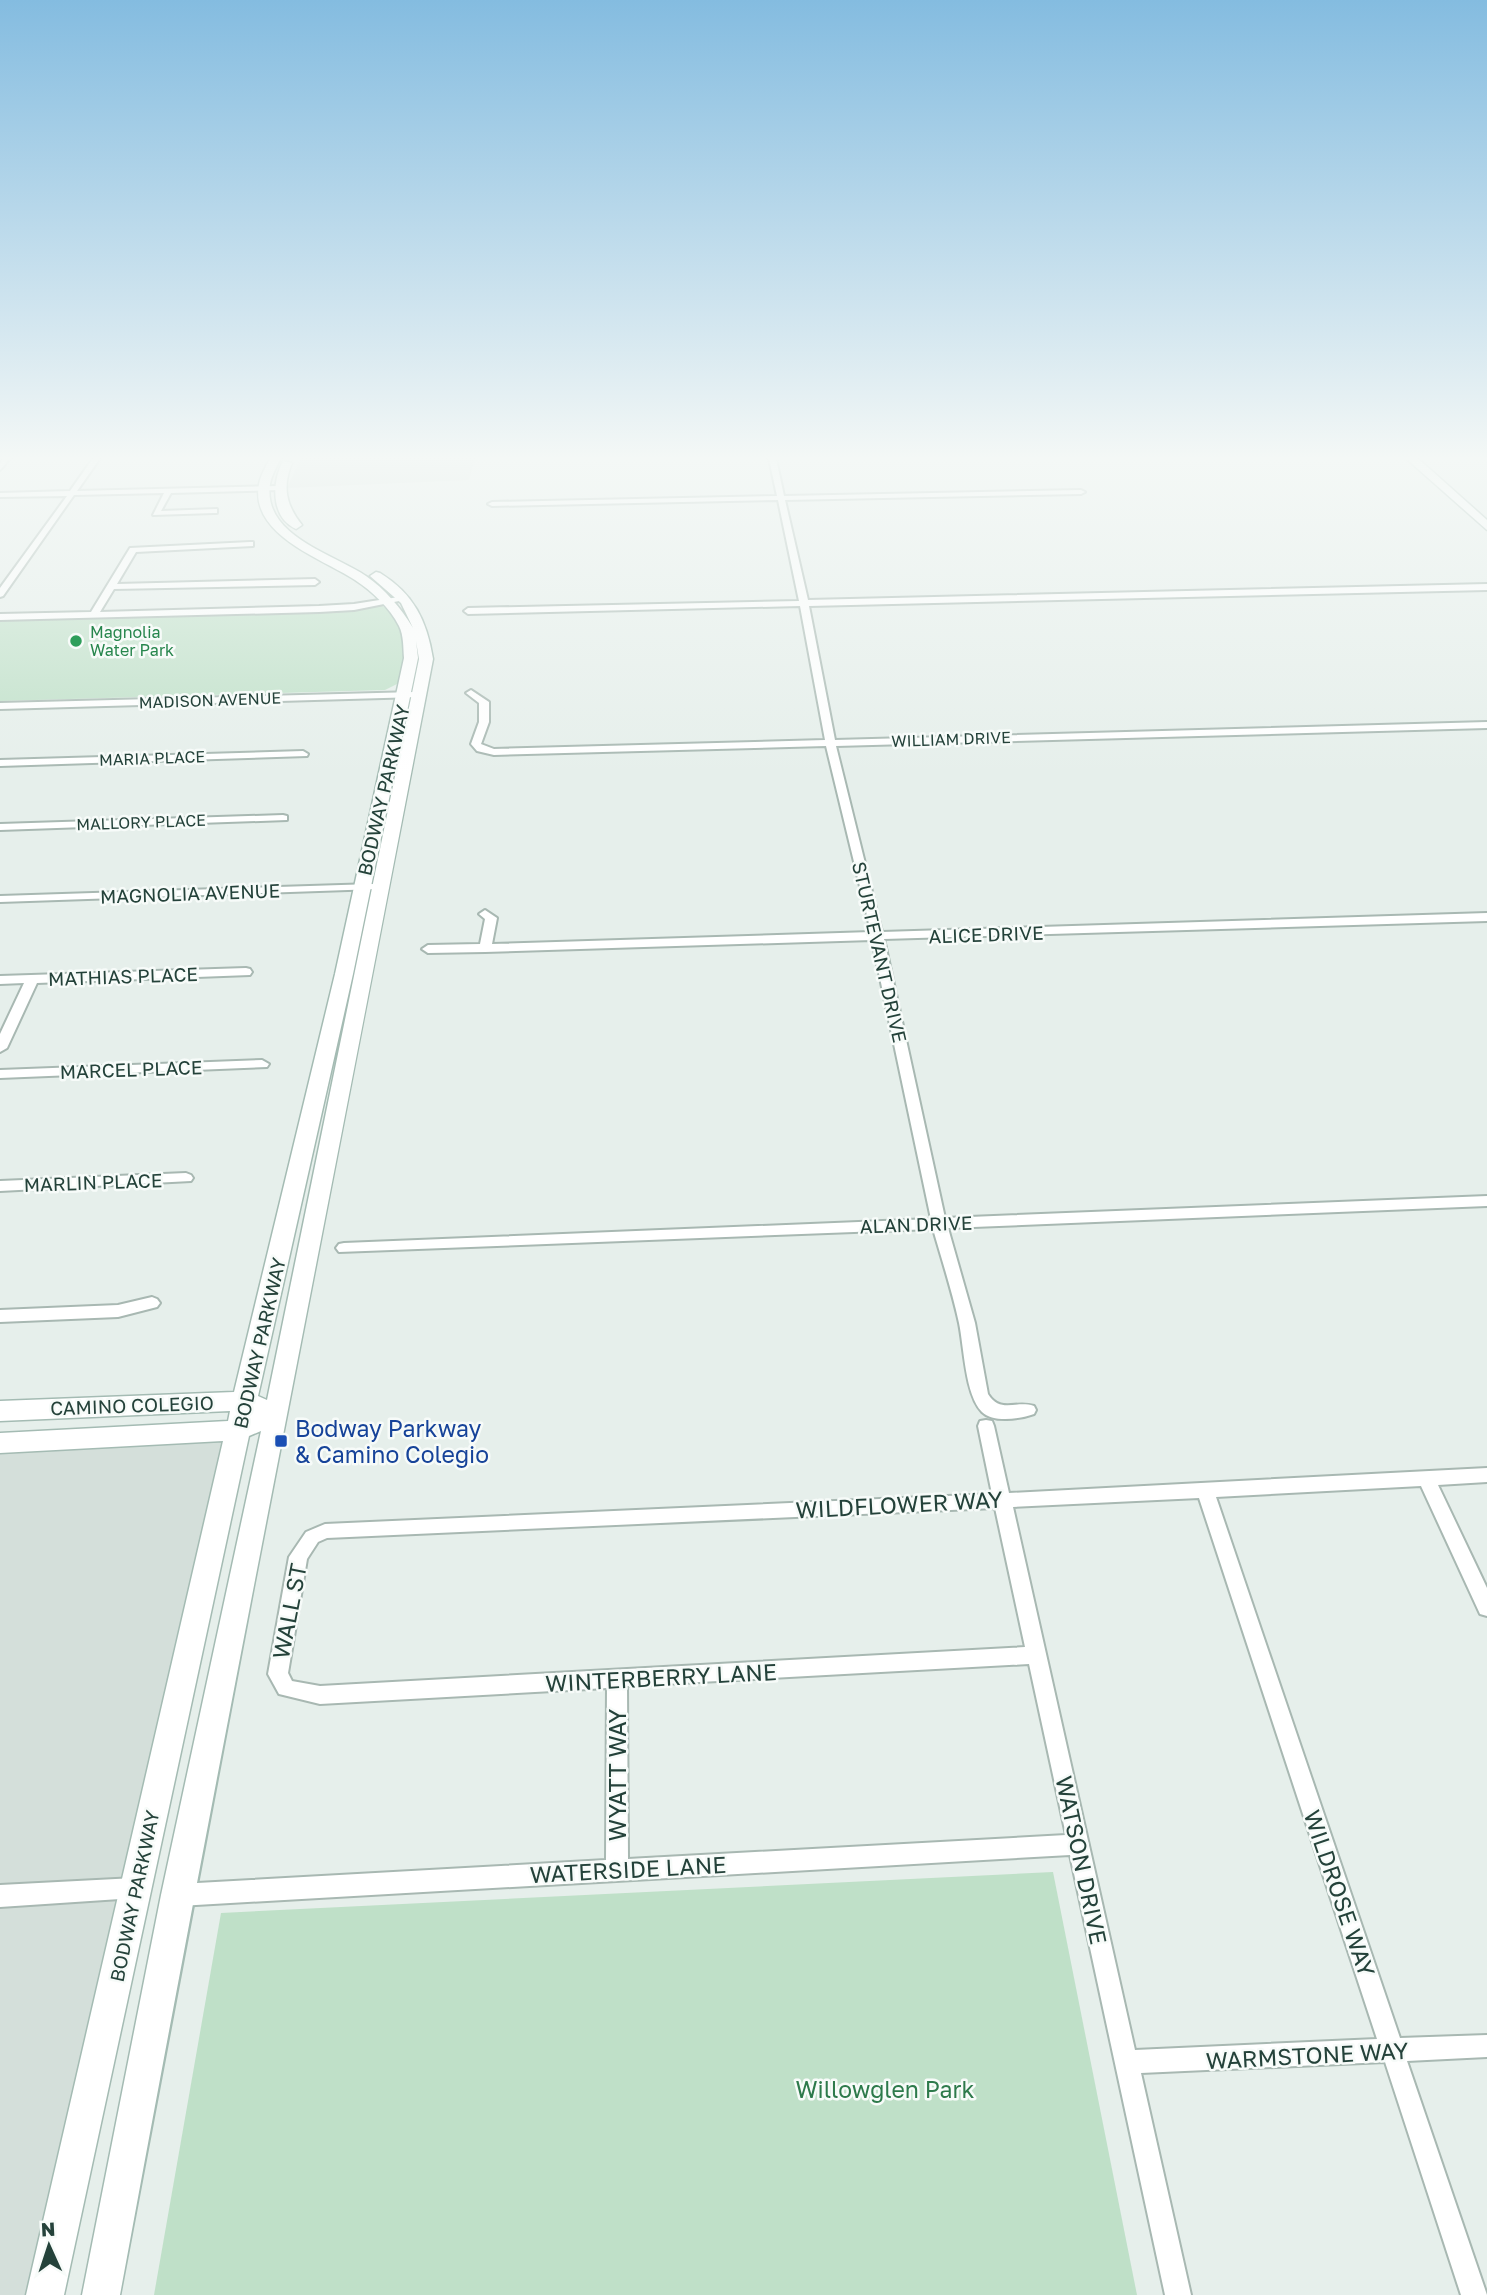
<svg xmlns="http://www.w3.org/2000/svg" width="1487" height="2295" font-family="'Golos Text',sans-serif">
<rect width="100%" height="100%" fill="#e6efeb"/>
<!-- built -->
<g fill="#d4dfda">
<polygon points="303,454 476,454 469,480 287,488"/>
<polygon points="238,1430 45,2295 0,2295 0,1443"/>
</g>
<!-- green -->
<g fill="#bfe0c8">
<path d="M382,606C405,615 405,662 401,682L385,690L0,701V618Z"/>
<polygon points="1053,1872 1137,2295 154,2295 221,1913"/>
</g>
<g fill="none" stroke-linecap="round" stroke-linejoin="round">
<defs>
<g id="street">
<polygon points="7,454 14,454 0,470 0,463"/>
<polygon points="96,454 103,454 77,491 279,486 283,488 279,490 171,493 161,511 217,509 217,513 214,513 153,515 164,493 74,495 3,596 0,597 0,588 67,496 0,497 0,493 70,491"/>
<path d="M768,454H775L784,496L1081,490L1085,492L1081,494L785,500L808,600L1487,584V590L809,606L835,740L1487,722V728L836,746L882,932L1487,913V921L884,939L945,1218L1487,1196V1206L948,1228L975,1323L988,1394C1001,1414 1015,1400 1034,1406L1036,1410L1034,1414C1020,1419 993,1423 982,1412C965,1395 964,1347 959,1323C952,1291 942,1260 933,1229L339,1252L336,1248L339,1244L344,1243L931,1219L872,940L485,952L428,953L422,949L428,945L480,944L485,919L479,914L485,910L497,918L492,944L871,932L826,746L494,755L477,751L471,744L479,722V703L466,693L471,690L489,702V722L481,744L494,749L825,740L800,606L468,614L464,611L468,608L799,601L778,500L492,506L488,504L492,502L777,496Z"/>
<polygon points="250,542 253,542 253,546 136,552 117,584 315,579 319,582 315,585 114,589 100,612 319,606 354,604 405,596 409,599 354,610 319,612 0,620 0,614 91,612 130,548"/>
<polygon points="415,692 418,693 418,697 0,709 0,703"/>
<polygon points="303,751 308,754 307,756 0,766 0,760"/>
<polygon points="283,815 287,816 287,820 0,830 0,824"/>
<polygon points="373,884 377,885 377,889 0,902 0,896"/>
<polygon points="246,968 250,969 252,972 250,975 37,983 7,1048 0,1052 0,1034 24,983 0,984 0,976"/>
<polygon points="262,1060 269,1064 267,1067 0,1078 0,1070"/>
<polygon points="186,1173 191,1175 193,1178 191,1181 0,1191 0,1181"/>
<polygon points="152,1297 157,1299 160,1303 157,1307 118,1317 0,1322 0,1310 118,1305"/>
<path d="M986,1420L992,1421L994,1426L1009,1493L1487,1468V1482L1438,1485L1487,1588V1616L1480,1614L1421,1486L1216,1497L1400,2038L1487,2035V2057L1407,2061L1487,2295H1461L1385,2062L1141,2073L1191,2295H1165L1070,1855L179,1906L171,1902L168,1895L171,1888L179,1884L606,1860L607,1688L320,1704L279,1694L268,1674L289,1557L306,1532L325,1524L992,1494L978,1426L980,1421ZM1199,1498L1377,2039L1135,2050L1013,1507ZM995,1508L1025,1647L320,1686L292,1681L288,1673L307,1559L318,1542L327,1538ZM1029,1664L1066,1835L628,1859L627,1686Z"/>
<polygon points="135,1878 143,1881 146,1888 143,1895 135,1898 0,1907 0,1885"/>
</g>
<g id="secondary">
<path d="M272,454H283C278,464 272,474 270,484C262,536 334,554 366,576C385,589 401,608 413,628L401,603L370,576L376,572L380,573C414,594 427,621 433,659C329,1204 220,1749 120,2295H82L161,1895L261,1431L249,1436L64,2295H26L223,1441L0,1453V1433L228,1421L230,1411L0,1421V1401L234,1392L335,974L404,658C403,648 404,636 399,626C390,608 372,591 355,580C323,559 249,535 259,484C261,473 268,464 272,454ZM416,641L419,659L267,1400L258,1396L353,974L418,658Z"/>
<polygon points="1401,454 1413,454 1487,520 1487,530"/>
<path d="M283,461L292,463C282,487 286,505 302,525L296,529C270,517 272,482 283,461Z"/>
</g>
</defs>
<!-- street casing -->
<use href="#street" stroke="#a8b8b2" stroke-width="4"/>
<!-- secondary casing -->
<use href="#secondary" stroke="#a4bbb3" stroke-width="3"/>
<!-- street -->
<use href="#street" fill="#fff" fill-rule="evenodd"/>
<!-- secondary -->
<use href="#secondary" fill="#fff" fill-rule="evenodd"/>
</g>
<!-- sky -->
<linearGradient id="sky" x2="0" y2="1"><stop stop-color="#84bce0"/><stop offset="0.59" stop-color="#f4f8f6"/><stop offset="1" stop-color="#f4f8f6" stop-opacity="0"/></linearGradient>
<rect width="1487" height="776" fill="url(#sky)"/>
<!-- markers -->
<circle fill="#2e9e5b" stroke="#f7fbf9" stroke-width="2.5" cx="76" cy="641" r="7"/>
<rect fill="#1a4fb4" stroke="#f7fbf9" stroke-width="2.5" x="274" y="1434" width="14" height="14" rx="3.5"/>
<g text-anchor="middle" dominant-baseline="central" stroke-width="5" stroke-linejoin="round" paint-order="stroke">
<!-- far-leisure labels -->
<g font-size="16" fill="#27864d" stroke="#f7fbf9" text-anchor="start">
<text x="90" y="632">Magnolia<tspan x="90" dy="18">Water Park</tspan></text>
</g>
<!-- far-street labels -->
<g font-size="16" fill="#24423a" stroke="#f7fbf9">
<text transform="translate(210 700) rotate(-2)">MADISON AVENUE</text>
<text transform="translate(951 739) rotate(-2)">WILLIAM DRIVE</text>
<text transform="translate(152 758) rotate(-2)">MARIA PLACE</text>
<text transform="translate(141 822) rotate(-2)">MALLORY PLACE</text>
</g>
<!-- street labels -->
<g font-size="19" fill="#24423a" stroke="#f7fbf9">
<text transform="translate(383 790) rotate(-77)">BODWAY PARKWAY</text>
<text transform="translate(190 893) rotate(-2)">MAGNOLIA AVENUE</text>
<text transform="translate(986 934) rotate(-2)">ALICE DRIVE</text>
<text transform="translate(880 952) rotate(77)">STURTEVANT DRIVE</text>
<text transform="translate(123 976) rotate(-2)">MATHIAS PLACE</text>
<text transform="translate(131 1069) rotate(-2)">MARCEL PLACE</text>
<text transform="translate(93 1182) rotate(-2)">MARLIN PLACE</text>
<text transform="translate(916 1224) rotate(-2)">ALAN DRIVE</text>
<text transform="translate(259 1343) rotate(-77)">BODWAY PARKWAY</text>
<text transform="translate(132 1405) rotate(-2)">CAMINO COLEGIO</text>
<text transform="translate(134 1896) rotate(-78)">BODWAY PARKWAY</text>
</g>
<!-- near-transit labels -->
<g font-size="23" fill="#164399" stroke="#f7fbf9" text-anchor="start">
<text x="295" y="1428">Bodway Parkway<tspan x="295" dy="26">&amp; Camino Colegio</tspan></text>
</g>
<!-- near-street labels -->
<g font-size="23" fill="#24423a" stroke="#f7fbf9">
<text transform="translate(899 1504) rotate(-3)">WILDFLOWER WAY</text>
<text transform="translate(289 1611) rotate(-79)">WALL ST</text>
<text transform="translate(661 1677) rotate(-3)">WINTERBERRY LANE</text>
<text transform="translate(617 1775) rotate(-90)">WYATT WAY</text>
<text transform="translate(1082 1860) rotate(78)">WATSON DRIVE</text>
<text transform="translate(628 1869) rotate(-3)">WATERSIDE LANE</text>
<text transform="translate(1340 1893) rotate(71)">WILDROSE WAY</text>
<text transform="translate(1307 2055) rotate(-3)">WARMSTONE WAY</text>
</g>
<!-- near-park labels -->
<g font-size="23" fill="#2d7a4b" stroke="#f7fbf9">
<text x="885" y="2089">Willowglen Park</text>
</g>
</g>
<!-- north arrow -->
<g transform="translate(49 2246) rotate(357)" stroke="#f7fbf9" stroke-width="5" paint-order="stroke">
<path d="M0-5L12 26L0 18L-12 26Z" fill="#24423a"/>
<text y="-10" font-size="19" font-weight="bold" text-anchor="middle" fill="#24423a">N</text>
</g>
</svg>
